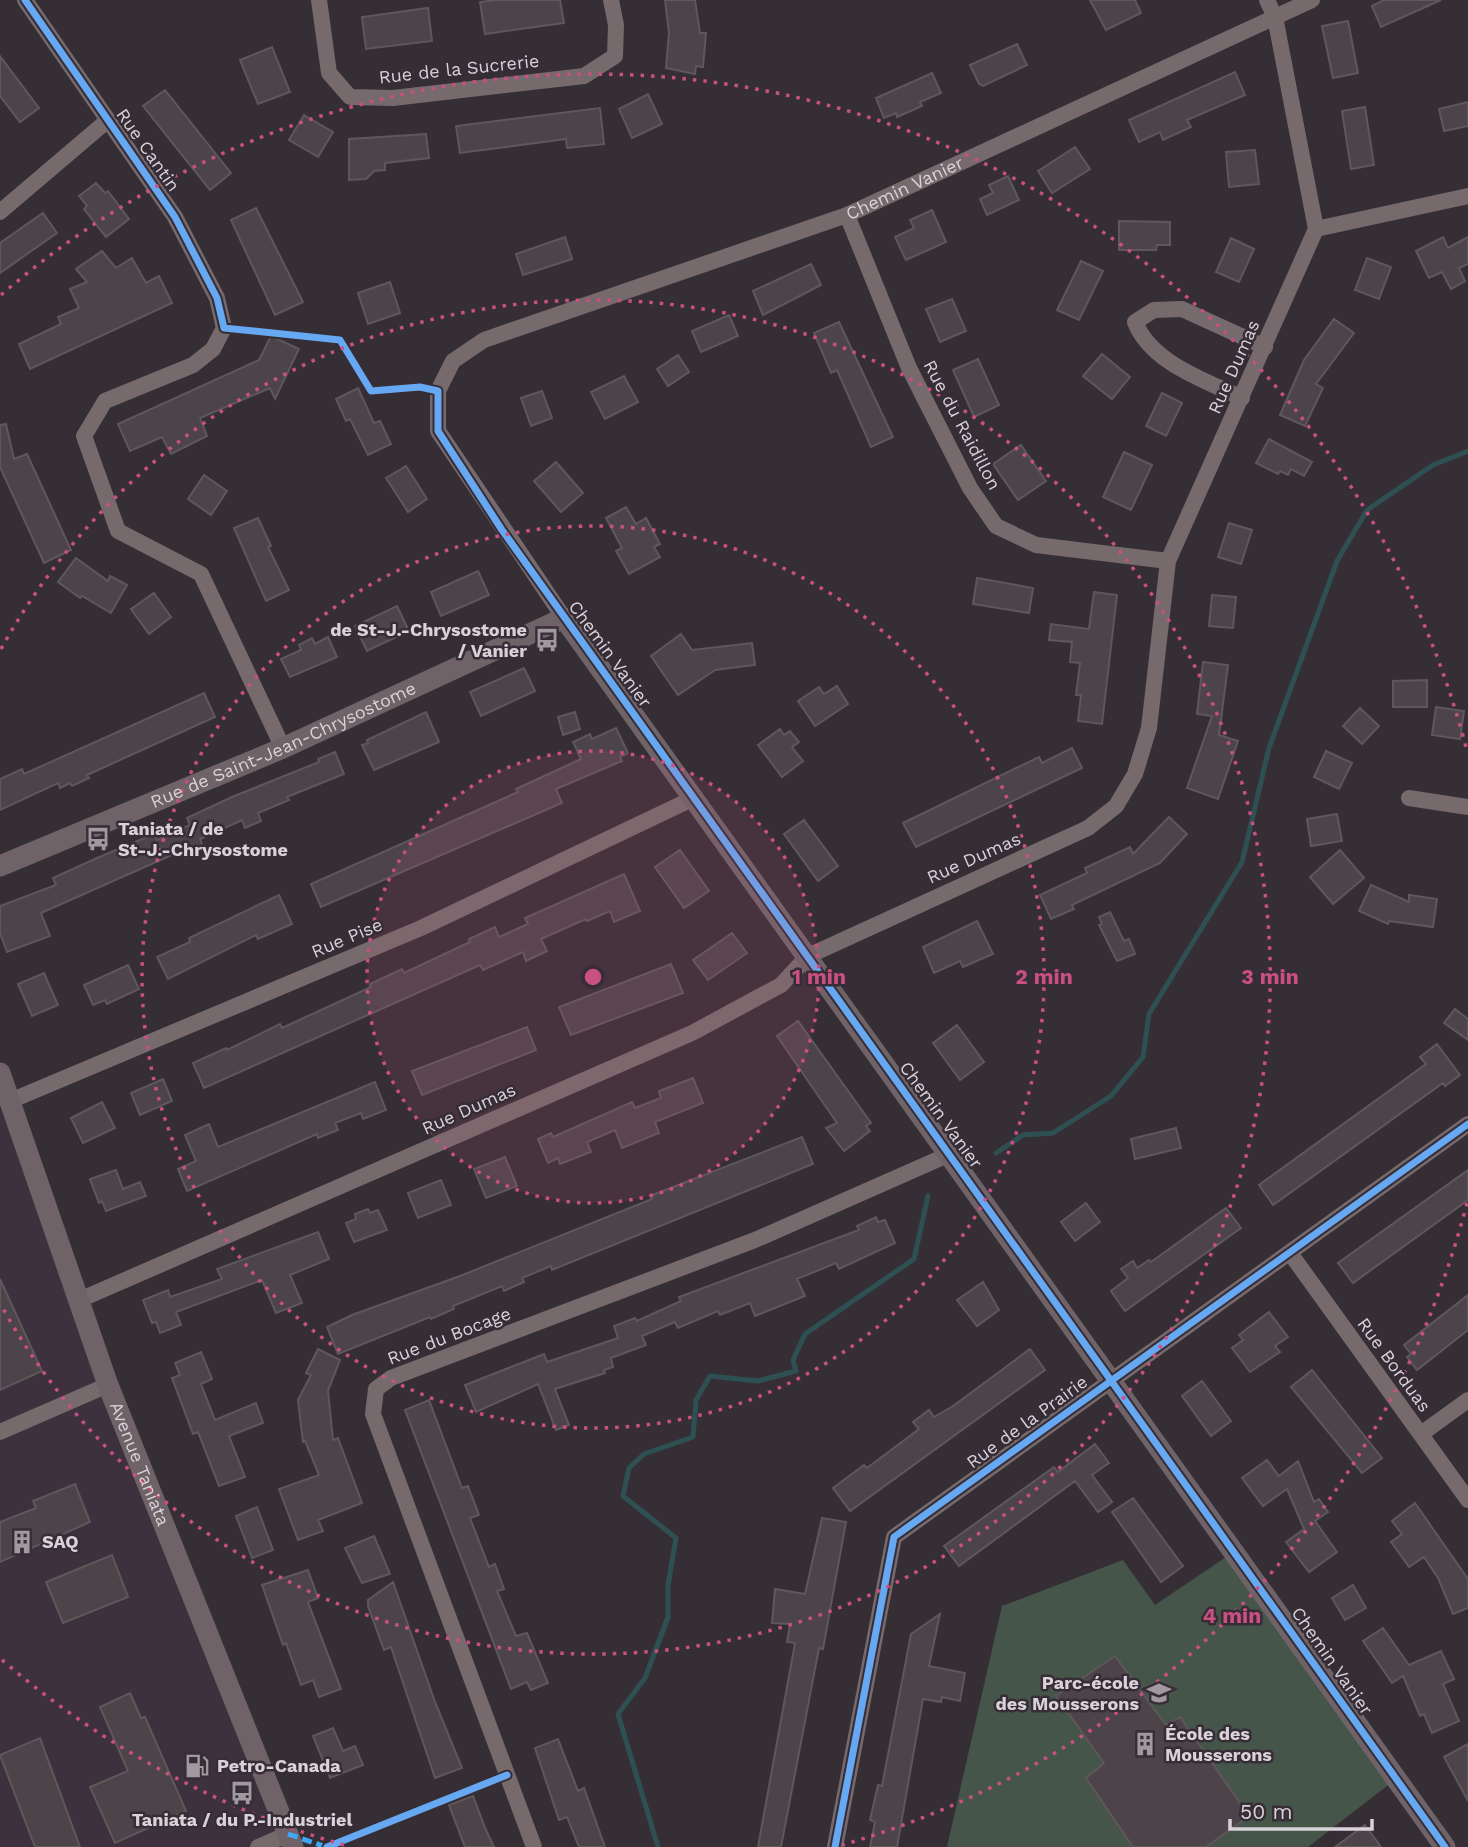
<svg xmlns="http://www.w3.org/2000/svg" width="1468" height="1847" font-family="'Work Sans',sans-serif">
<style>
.built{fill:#3e313e}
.green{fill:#455549}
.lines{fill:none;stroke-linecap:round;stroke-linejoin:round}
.stream{stroke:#2f5053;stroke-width:5}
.building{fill:#4d444a;stroke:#5e575b;stroke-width:2}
.street{stroke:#766a6c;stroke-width:16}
.secondary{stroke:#6f6367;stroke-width:21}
.quiet{stroke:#3fa9f5;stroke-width:5;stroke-dasharray:10 5;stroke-linecap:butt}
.cycleway-casing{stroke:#372d37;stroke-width:11}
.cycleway{stroke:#66a8f1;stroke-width:7}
.ring{fill:none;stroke:#c95080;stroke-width:3.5;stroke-dasharray:3.5 7}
.labels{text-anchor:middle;stroke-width:5;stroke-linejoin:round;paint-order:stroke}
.street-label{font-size:18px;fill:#d9d2d8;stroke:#372d37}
.poi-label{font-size:18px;font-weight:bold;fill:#d9d2d8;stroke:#372d37;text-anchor:start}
.centre{fill:#c95080;stroke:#372d37;stroke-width:3.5}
.ring-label{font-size:21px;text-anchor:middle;font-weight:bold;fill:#c95080;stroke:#372d37;stroke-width:5;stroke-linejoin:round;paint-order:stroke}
</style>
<rect width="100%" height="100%" fill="#352f35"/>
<path class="built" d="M0,1082L292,1847H0Z"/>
<path class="green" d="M1235,1551L1396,1779L1308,1847H947L1002,1606L1123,1560L1155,1605Z"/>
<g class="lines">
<path class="stream" d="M996,1153L1023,1135L1053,1133L1111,1096L1143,1057L1149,1014L1242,862L1269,748L1337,561L1367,510L1433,465L1468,451
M658,1847L618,1714L645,1678L668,1617V1585L676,1538L623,1496L629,1468L644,1454L693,1437L696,1400L710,1376L758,1381L796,1371L793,1360L805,1334L914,1259L928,1196"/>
</g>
<path class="building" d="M495,0H560L564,23L485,34L480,2Z
M665,0H695L700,33H706L703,67L696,66L695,74L666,68L669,33Z
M1090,0H1135L1141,13L1106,30Z
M1384,0H1441L1381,27L1372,6Z
M428,8L432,41L366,49L362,17Z
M1348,21L1358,73L1333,78L1322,26Z
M1017,44L1027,65L983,86L979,84L970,65Z
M272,47L290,92L258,104L240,60Z
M0,56L39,108L20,122L0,96Z
M1235,72L1245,95L1187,120L1191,127L1163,140L1160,132L1139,142L1129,120Z
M932,73L941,93L920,102L922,106L897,117L896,113L884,118L876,98Z
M165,90L231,173L210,190L143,106Z
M648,94L662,124L632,138L619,109Z
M1468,102V126L1444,131L1439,109Z
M1365,107L1374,165L1351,169L1342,111Z
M600,108L604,144L567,148L566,139L460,153L456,126Z
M304,115L333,132L318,157L289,140Z
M426,134L429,158L385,163V170L374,171L366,179L349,180V139Z
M1075,147L1090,169L1052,193L1038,171Z
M1255,150L1259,184L1229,187L1226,152Z
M1008,176L1019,200L987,215L980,199L993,193L989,185Z
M96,183L105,193L108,191L129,219L106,237L84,209L87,206L79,196Z
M256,208L303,302L275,315L231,220Z
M932,210L946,242L906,260L895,237L914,228L910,220Z
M43,213L57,233L0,273V243Z
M1119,221L1170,222V245H1157L1156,250H1119Z
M565,237L572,259L523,275L516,254Z
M1443,237L1448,248L1468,237V264L1459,268L1465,281L1451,289L1442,272L1429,278L1416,251Z
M1231,238L1254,249L1239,282L1216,272Z
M102,251L116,268L132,258L146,283L159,276L172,303L30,369L19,344L61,324L58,317L79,308L70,289L87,282L76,269Z
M1367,258L1391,267L1379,299L1355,290Z
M1081,261L1103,271L1079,320L1057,310Z
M811,264L821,285L763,315L753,291Z
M390,282L400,313L368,324L358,293Z
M952,299L966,331L940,342L926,309Z
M729,315L738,336L701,352L692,331Z
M1334,319L1354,333L1316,384L1323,388L1305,426L1280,415L1304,360Z
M839,322L893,437L871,447L837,370L831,373L814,333Z
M271,336L299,349L275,399L270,388L200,418L207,436L171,454L162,437L130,451L118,424L259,360Z
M1102,354L1130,377L1112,399L1083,376Z
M678,355L689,372L668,386L657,369Z
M978,359L999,405L974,417L953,370Z
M624,376L638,402L605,419L591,392Z
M358,388L374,423L380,421L391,444L368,455L350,419L346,421L336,399Z
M542,391L552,418L531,426L521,398Z
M1162,393L1182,403L1166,436L1146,426Z
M6,424L14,459L27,454L71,550L44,563L0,467V425Z
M1269,439L1312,462L1304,476L1291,469L1288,475L1280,471L1278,474L1256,463Z
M1021,445L1046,481L1018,500L993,464Z
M1124,452L1152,465L1131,510L1103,497Z
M556,462L583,493L561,512L534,481Z
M406,466L427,499L408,512L386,478Z
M204,475L227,491L211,515L188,499Z
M626,507L636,524L646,518L660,544L654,547L660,557L629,574L616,551L622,548L606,518Z
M258,518L271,546L268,547L289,590L266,601L234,528Z
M1229,523L1252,530L1241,564L1218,557Z
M76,558L108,581L110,576L127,585L111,613L82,596L80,598L58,582Z
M478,571L489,595L441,616L431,592Z
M977,578L1033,588L1029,613L973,604Z
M1094,592L1117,595L1102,724L1078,721L1081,695H1076L1080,663L1070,662L1072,642L1049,640L1051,624L1089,629Z
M154,593L171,617L149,634L131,609Z
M1212,595L1236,597L1233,628L1209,626Z
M397,606L409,631L367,651L355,626Z
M681,634L692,650L752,643L755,665L715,670L678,695L651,656Z
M328,637L337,657L290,677L281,659L301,650L299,645L312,638L315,644Z
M1203,662L1228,665L1219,735L1238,741L1218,799L1187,788L1212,716L1197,714Z
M524,668L535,691L481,716L470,692Z
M1427,680V707H1393V681Z
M837,686L848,704L815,726L798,701L819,687L824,694Z
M204,693L215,717L87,775L89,778L72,786L70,783L60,788L58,783L0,810V779L22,769L24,774Z
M1436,707L1464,711L1460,739L1432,735Z
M1360,708L1379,726L1362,744L1343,726Z
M426,712L439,742L374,770L362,745L368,743L367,740Z
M575,712L580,729L563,735L558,717Z
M616,728L628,753L620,757L622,761L556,789L562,803L321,907L311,884L518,792L516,789L581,759L573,742L590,734L592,739Z
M780,729L784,735L790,731L799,742L792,747L803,761L782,777L758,745Z
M1072,748L1082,768L916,847L903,823L1039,757L1042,763Z
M1326,751L1352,763L1339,789L1314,777Z
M335,752L344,774L287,797L289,800L258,813L261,821L245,828L242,820L200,839L204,850L186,858L183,850L41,913L50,936L7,952L0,933V906L56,885L53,878L97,858L154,834L157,840L190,825L187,818L232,797L319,762L318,759Z
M1337,814L1342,841L1311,846L1307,819Z
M1169,817L1187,834L1160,863L1072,905L1074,909L1051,919L1040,895L1087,873L1085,868L1130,847L1133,854Z
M804,820L838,866L818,881L784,834Z
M680,850L709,891L684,908L655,867Z
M1340,850L1364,878L1333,904L1310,877Z
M624,874L640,911L614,922L610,911L587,921L586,919L541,939L547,951L526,961L523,952L483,970L480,965L204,1088L193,1063L226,1048L227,1050L280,1024L282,1028L371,987L370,984L402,969L404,973L470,942L469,939L495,927L499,937L528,924L525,918Z
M1371,885L1409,902V895L1437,899L1433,927L1389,921L1388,924L1359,911Z
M279,895L292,924L258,939L256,935L168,979L157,957L190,942L189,938Z
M1110,912L1124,941L1129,939L1135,954L1117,961L1099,925L1102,924L1099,917Z
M977,921L993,954L963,967L960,961L934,973L923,947Z
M732,933L747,953L708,980L693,960Z
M671,964L683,993L571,1035L559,1007Z
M128,965L139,989L107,1004L105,1000L93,1005L84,985Z
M44,973L58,1005L32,1016L18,984Z
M1455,1009L1468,1019V1040L1444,1023Z
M798,1021L871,1123L866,1126L870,1131L844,1151L826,1128L837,1123L777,1036Z
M957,1025L984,1062L960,1080L933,1043Z
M527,1027L536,1050L422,1095L412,1071Z
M1437,1044L1460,1075L1445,1086L1443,1083L1273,1205L1259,1185L1426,1064L1420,1057Z
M693,1078L703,1103L655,1122L659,1133L622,1148L615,1130L587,1142L591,1152L560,1164L558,1158L548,1163L538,1139L551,1133L553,1137L632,1102L635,1108L661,1098L659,1091Z
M163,1079L172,1101L140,1115L131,1093Z
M375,1082L386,1110L363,1119L361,1113L335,1123L338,1130L318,1138L317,1134L187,1191L178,1169L196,1161L185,1135L209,1124L218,1147Z
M102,1102L115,1128L83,1143L71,1118Z
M1176,1128L1181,1148L1135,1159L1131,1139Z
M802,1137L813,1164L552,1270L551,1266L522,1278L524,1282L504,1291L502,1286L453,1306L454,1309L431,1319L430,1317L338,1354L327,1327L352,1315L460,1276L652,1199L650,1196Z
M505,1157L517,1186L486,1198L474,1169Z
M116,1170L123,1189L140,1182L146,1196L106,1211L102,1201L99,1203L90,1179Z
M1468,1170V1200L1353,1283L1338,1263Z
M441,1180L451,1205L418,1218L408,1193Z
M1086,1203L1100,1222L1075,1241L1061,1222Z
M1226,1208L1241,1228L1125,1311L1111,1291L1128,1278L1121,1269L1133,1261L1137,1268L1149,1260L1151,1262Z
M368,1209L370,1213L378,1210L387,1230L354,1242L346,1223L356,1219L355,1214Z
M876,1217L878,1222L885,1220L895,1243L839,1269L836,1263L797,1279L805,1296L755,1316L750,1303L720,1315L718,1311L678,1328L675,1322L642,1336L646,1345L611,1358L613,1367L604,1370L605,1373L555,1389L569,1425L556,1430L538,1384L476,1412L465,1385L544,1354L547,1362L618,1338L614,1326L635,1318L637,1321L681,1301L679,1297L859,1230L857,1226Z
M318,1232L329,1259L290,1275L302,1303L276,1313L262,1280L176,1312L181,1325L160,1333L156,1322L152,1323L143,1300L168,1290L170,1297L222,1279L217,1269Z
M0,1279L42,1371L0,1390Z
M983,1282L999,1310L977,1326L957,1300Z
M1468,1295V1330L1417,1370L1407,1357L1411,1354L1404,1345Z
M1269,1312L1288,1337L1275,1346L1280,1352L1250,1372L1232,1348L1243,1340L1239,1335Z
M318,1349L340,1360L328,1391L333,1440L338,1438L362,1503L318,1520L323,1531L298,1540L279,1489L319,1475L305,1441L303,1442L298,1400L311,1375L306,1373Z
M1030,1349L1045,1370L850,1511L833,1488L864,1465L867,1468L919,1429L913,1422L929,1410L934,1417L953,1406Z
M201,1352L212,1379L201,1384L215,1420L256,1403L263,1423L229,1436L245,1477L219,1486L198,1432L193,1434L172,1378L180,1375L175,1363Z
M1312,1370L1382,1458L1362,1473L1291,1387Z
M1202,1381L1231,1421L1211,1436L1182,1396Z
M429,1400L462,1488L468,1486L479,1515L470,1518L489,1567L495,1564L504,1589L497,1591L516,1636L527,1633L548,1683L531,1690L527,1682L511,1689L405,1410Z
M1095,1444L1109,1463L1092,1475L1112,1502L1098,1512L1075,1481L959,1566L944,1546L1054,1467L1058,1472Z
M1267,1460L1279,1476L1298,1461L1314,1502L1319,1499L1328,1512L1315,1521L1337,1552L1309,1572L1286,1542L1304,1529L1287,1489L1263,1506L1242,1478Z
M75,1484L90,1522L0,1562V1522L36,1508L33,1501Z
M1133,1498L1183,1566L1161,1582L1112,1512Z
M1415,1503L1468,1579V1608L1453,1614L1438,1578L1424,1557L1409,1567L1391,1542L1402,1534L1392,1521Z
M257,1507L273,1550L252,1558L236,1516Z
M822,1518L846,1522L823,1649L819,1648L781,1847H758L795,1643L787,1642L790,1624L772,1623L775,1589L805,1594Z
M374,1536L390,1574L362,1583L345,1548Z
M112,1555L128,1597L63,1623L46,1582Z
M308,1570L318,1598L308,1602L341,1689L319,1697L313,1680L301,1685L286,1643L283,1645L262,1585Z
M393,1582L435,1702L462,1768L435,1778L391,1647L384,1650L368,1606V1600Z
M1353,1585L1366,1608L1345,1620L1332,1598Z
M940,1614L929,1666L965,1673L960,1701L942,1697L941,1702L923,1699L897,1847H870L875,1822L870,1820L878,1785L882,1786L911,1634Z
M1383,1628L1409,1665L1441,1651L1454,1679L1443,1684L1459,1721L1432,1733L1424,1714L1420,1716L1403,1676L1392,1683L1363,1641Z
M1115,1656L1166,1725L1180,1717L1249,1816L1206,1847H1133L1086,1778L1104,1763L1056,1696Z
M130,1693L141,1718L145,1717L186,1811L115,1843L90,1787L128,1771L100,1707Z
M333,1728L343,1751L355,1746L363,1765L330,1778L313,1736Z
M40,1738L80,1847H35L0,1755Z
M558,1739L578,1791L584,1788L605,1847H579L567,1817L559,1820L535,1748Z
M1468,1744V1801L1444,1757Z
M473,1796L486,1830L494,1847H465L449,1805Z
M1365,1825L1381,1847H1335Z"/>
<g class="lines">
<g class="street">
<path d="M25,0L175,217L217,298L224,328L213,349L193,365L105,401L84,436L118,531L201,574L283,748"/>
<path d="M319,0L329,73L350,97L393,98L584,76L615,56L616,25L611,0"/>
<path d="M0,212L108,120"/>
<path d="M847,215L909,368L970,488L996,526L1036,545L1168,561"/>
<path d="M1316,229L1468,196"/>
<path d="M1242,398C1205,380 1151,363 1135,322L1154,310L1182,309L1265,347"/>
<path id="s1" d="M564,618L438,431V391L453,361L484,340L847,215L1312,0"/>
<path d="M1409,798L1468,807"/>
<path d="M10,1101L421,928L694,798"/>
<path d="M1290,1253L1468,1500"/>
<path d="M77,1301L692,1033L781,985L808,956L1088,828L1116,806L1135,774L1149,728L1168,561L1316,229L1275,17L1267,0"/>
<path d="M0,1432L108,1385"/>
<path d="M1421,1434L1468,1400"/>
<path d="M258,1847L288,1834"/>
<path d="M534,1847L373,1414L376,1389L391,1378L755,1240L950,1154"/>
<path d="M835,1847L894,1537L1468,1124"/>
</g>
<g class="secondary">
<path id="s2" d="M0,866L283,748L564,618L1445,1847"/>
<path id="s3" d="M0,1073L108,1385L293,1847"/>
</g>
<path class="quiet" d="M288,1834L326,1847"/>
<g class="cycleway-casing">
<path id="cycleway" d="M25,0L175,217L217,298L224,328L340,340L371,391L420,387L438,391V431L502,530L1445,1847
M327,1847L507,1775
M835,1847L894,1537L1468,1124"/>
</g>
<use href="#cycleway" class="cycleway"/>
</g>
<circle cx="593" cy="977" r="226" fill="#c95080" fill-opacity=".12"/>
<g class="ring">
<circle cx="593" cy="977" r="226"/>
<circle cx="593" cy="977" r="451"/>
<path d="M1 649A677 677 0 1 1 1 1305"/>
<path d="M1467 1203A903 903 0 0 1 842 1845M344 1845A903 903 0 0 1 1 1659M1 295A903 903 0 0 1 1467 751"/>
</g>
<defs>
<g id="bus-bare" transform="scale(1.89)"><path d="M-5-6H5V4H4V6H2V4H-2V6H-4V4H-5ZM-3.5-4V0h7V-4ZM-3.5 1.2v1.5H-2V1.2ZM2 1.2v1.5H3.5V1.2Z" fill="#a0999f" stroke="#372d37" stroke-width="2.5" paint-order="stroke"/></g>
<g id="building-bare" transform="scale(1.89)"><path d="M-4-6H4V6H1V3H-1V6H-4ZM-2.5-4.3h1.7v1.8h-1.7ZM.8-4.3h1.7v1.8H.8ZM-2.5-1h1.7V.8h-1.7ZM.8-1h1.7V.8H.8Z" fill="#a0999f" stroke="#372d37" stroke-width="2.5" paint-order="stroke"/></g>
<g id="school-bare" transform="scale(1.89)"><path d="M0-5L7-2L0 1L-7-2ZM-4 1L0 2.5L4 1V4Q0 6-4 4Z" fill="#a0999f" stroke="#372d37" stroke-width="2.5" paint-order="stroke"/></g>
<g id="fuel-bare" transform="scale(1.89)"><path d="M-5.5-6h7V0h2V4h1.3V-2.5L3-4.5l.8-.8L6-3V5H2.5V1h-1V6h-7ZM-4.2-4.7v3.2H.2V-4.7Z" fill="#a0999f" stroke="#372d37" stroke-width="2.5" paint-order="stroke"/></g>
</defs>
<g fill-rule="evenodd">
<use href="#bus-bare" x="547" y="640"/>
<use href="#bus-bare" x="98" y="839"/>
<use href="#building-bare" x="22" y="1542"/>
<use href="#school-bare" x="1159" y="1693"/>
<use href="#building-bare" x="1145" y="1744"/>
<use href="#fuel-bare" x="197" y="1766"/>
<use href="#bus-bare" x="242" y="1793"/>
</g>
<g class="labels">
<g class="street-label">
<text transform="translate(459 69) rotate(-6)" y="6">Rue de la Sucrerie</text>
<text transform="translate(148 150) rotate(55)" y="6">Rue Cantin</text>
<text dy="6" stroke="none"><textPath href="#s1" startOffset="784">Chemin Vanier</textPath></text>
<text transform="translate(1234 367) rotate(-66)" y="6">Rue Dumas</text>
<text transform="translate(962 425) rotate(62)" y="6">Rue du Raidillon</text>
<text transform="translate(610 654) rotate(54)" y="6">Chemin Vanier</text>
<text dy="6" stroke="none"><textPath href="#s2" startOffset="308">Rue de Saint-Jean-Chrysostome</textPath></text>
<text transform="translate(974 858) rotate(-24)" y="6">Rue Dumas</text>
<text transform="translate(347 938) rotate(-23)" y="6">Rue Pise</text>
<text transform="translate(469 1109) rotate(-24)" y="6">Rue Dumas</text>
<text transform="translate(941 1115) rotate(54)" y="6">Chemin Vanier</text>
<text transform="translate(449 1336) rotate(-21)" y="6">Rue du Bocage</text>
<text transform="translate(1394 1365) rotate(54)" y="6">Rue Borduas</text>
<text transform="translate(1027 1422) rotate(-36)" y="6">Rue de la Prairie</text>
<text dy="6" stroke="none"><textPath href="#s3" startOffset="415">Avenue Taniata</textPath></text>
<text transform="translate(1332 1661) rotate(55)" y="6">Chemin Vanier</text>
</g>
<g class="poi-label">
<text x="527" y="636" text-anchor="end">de St-J.-Chrysostome<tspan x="527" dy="21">/ Vanier</tspan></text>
<text x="118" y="835">Taniata / de<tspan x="118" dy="21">St-J.-Chrysostome</tspan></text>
<text x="42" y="1548">SAQ</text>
<text x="1139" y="1689" text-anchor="end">Parc-école<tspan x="1139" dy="21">des Mousserons</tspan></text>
<text x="1165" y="1740">École des<tspan x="1165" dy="21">Mousserons</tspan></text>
<text x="217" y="1772">Petro-Canada</text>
<text x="242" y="1826" text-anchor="middle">Taniata / du P.-Industriel</text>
</g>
</g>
<circle cx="593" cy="977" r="10" class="centre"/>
<g class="ring-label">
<text x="819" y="984">1 min</text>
<text x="1044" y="984">2 min</text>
<text x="1270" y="984">3 min</text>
<text x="1232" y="1623">4 min</text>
</g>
<path d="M1230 1819v10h142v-10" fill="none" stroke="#d9d2d8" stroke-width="3.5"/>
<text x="1240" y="1819" font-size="21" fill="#d9d2d8" stroke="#372d37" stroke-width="5" paint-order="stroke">50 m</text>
</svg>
